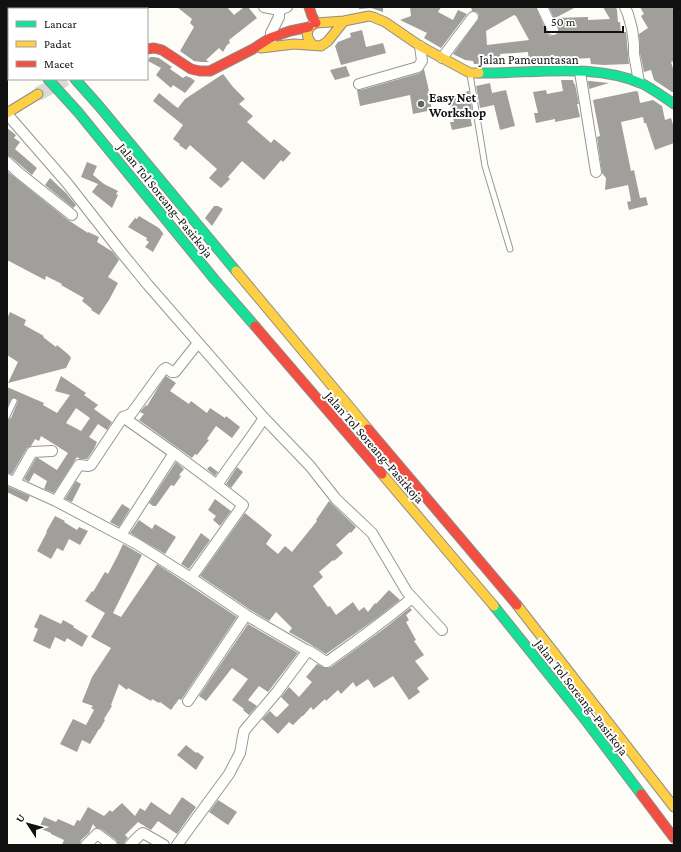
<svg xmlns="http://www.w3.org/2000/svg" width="681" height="852" font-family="'Crimson Pro',serif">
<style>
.building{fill:#a19f9c;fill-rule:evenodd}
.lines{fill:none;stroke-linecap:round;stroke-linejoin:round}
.secondary-tunnel{stroke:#dad9d4;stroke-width:14;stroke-dasharray:14 7;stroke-linecap:butt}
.lane-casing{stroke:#979795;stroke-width:7}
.street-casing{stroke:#979795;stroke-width:12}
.fast-casing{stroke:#8e8d8b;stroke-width:11}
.slow-casing{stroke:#8e8d8b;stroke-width:11}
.jam-casing{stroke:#8e8d8b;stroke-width:11}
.lane{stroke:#fffffe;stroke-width:5}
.street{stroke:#fffffe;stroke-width:10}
.fast{stroke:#16e098;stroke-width:9}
.slow{stroke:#ffcf43;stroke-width:9}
.jam{stroke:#f24e42;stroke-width:9}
.poi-dot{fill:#646362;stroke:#fff;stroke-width:1.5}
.labels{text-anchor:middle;stroke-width:4;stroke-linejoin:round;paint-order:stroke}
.street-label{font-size:13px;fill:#111;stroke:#fff}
.poi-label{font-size:13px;font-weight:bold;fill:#111;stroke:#fff;text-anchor:start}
</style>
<rect width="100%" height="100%" fill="#fdfcf7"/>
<path class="building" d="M177,7H227L234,15L244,7H248L257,18L229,40L230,43L227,45L223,52L219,48L206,60L209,62H201L194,61L180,51L194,27L190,23L192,19Z
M359,7H383V12L371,8L359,9Z
M410,7H441L438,12L453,20L458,10L467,14L441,48L424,38L427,33L400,20L411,16Z
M471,7H536L547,33L550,36H553L558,34L559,30L549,7H576L555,18L588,17V20L610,19L603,7H616L617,10L618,22H620L621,32H626L629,64L604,65L591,64L590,58L573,59V61L556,63H546V61L529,63L528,52L500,54L501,64H474L473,61L465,60L453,54L479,18V15L477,12L472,11ZM514,15L516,16L529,40L487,45L486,31Z
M640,7H672L674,11V61L671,62L674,72V92H672L654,80L651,70L644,72L640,53L639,34L648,28L641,16L644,14Z
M362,30L366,47L383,43L386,53L341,65L335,46L338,42L351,37L350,33Z
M150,57H154L159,58L172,67L170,69L183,78L186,76L191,78L195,81L185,93L173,85L171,88L156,75L161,68L148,61Z
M346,66L350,76L335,80L330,70Z
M424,69L429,91H428L432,110L413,114L410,95L360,106L357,90H361L420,73Z
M223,74L233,87L245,99L239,104L253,116L247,122L271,143L274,139L291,153L283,162L281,160L264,180L242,161L228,177L230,179L221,188L209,178L217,169L190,145L186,150L179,145L180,144L173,139L183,125L153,101L159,93L175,106L174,107L175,106L178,108L185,99Z
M561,80H573L574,84H575L579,104H577L580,117L555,122V119L536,123L534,113H538L533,92L546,90L547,94L563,91Z
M588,81H590L609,83L589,89Z
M490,83L492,93L506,90L515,126L500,130L494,105L480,108L476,86Z
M469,91L472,110H469L472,126L452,130L450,122H454L448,96Z
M636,91L638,92L640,103L653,100L662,106L665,120L671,118L674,128V143L655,150L646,123H644L643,117L621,122L631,171L634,170L640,198L646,197L648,205L629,210L627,202L631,201L628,185L605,190L606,178L602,173L597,137L600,136L593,100Z
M7,128L16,135L14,138L20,142L15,149L37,168L32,175L11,157L7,156Z
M87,162L97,166L93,175L104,184L118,191L116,194L118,195L112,208L92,192L98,184L81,177Z
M7,171L68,220L88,233V232L99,237L97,242L113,252L119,260L108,277L118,283L109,300L99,315L91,310L92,309L82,301L84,298L61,285L62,284L46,276L45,280L7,260Z
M50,178L66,193L76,205L73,208L45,185Z
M214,206H218L223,209L212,226L205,218Z
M139,216L159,228L165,236L163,234L153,252L145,247L149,242L146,240L147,238L128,227L135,218L137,219Z
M10,312L26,320L24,325L44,336L43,337L56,347L57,345L69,355L71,358L66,368L8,383L18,362L7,355V319Z
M61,376L86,393L84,395L98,405L94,409L112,422L107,430L98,424L89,437L97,442L94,449L87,459H80L77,457L54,493L44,489L47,481L34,473L29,482L24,479L36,458H38L57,470L68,453L41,436L39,441L35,439L31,446L27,448L12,474L7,473V420L11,418L18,401L16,398H12L7,407V387L44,403L43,405L57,413L70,395L55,391ZM76,408L90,418L81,431L66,423Z
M166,376L176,383L170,391L189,404L191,401L207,413L210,408L225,418L226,416L240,427L232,438L216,426L207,439L209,440L197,455L195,454L192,458L139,420L144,414L140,412L146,405L147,406L159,386Z
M176,462L184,469L179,475L181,476L174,486L171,485L156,506H153L149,503Z
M210,466L218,472L215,476L207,469Z
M237,467L243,472L231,488L226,484Z
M76,481L81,484L72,502L65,499Z
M7,486L30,496L27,502L7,492Z
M215,499L231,511L220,526L213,520L216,516L208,510Z
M329,501L356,527L351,533L350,532L336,545L343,553L334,561L333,560L319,572L323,577L313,586L328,607L330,606L336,615L353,602L359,611L364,607L368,612L375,603L376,604L389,590L400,600L377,618L326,654L315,647L289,632L292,628L276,612L269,621L249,609L200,576L245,513L272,535L266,544L278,554L285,546L292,552L317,521L316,520Z
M122,504L130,509L119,527L110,522Z
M55,516L65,521L64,522L77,530L79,527L88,531L80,545L69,539L63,551L57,548L51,559L37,551L47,532H46Z
M139,520L152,529L155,524L176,537L165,554L130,533Z
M201,533L210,540L189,569L181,564Z
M123,544L142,555L113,613L121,617L157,564L237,617L181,700L179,699L171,710L160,702L159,703L152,699L151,701L128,688L127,690L119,684L111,705L112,706L104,719L105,720L100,729H99L90,744L82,740L77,752L60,744L73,719L86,725L94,710L91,708L93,706L82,702L92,677L111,648L91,637L105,613L85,601L92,591L93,592L105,572L108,574L118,555Z
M410,608L412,610L406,615L409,620L406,622L416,640L414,641L424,655L415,661L429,679L417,688L420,692L409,700L393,676L374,688L368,679L356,687L353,682L341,694L338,690L326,701L325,699L313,710L311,707L303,716H302L293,725L289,722L278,734L262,719L270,711L276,717L277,716V717L289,705L281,697L289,687L299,697L312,682L306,677L317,664L326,668L331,667L385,628Z
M40,614L61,624L63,620L74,626L73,627L88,636L82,647L67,638L65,642L55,637L50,649L33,641L38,629L34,627Z
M248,624L298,653L268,692L259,686L248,700L257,706L249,715L243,710L244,709L232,700L248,679L232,668L206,701L199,696Z
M186,745L196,753L197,752L204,757L196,770L177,755Z
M182,797L196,807L177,834L158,821L151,830L138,822L125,835L128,838L125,841L124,845H118L116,840L101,829L96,828L93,824L89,833L81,840L80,845H62L64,840L51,834V833L39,828L44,817L56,822L58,819L74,826L77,820L80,821L88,807L104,816L110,810L112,812L122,803L135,816L140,808L145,811L151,802L170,815Z
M218,800L237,812L228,825L209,812Z"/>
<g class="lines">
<path class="secondary-tunnel" d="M38,94L66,79"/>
<g class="lane-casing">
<path id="lane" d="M470,74L485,166L510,249
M7,416L14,401"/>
</g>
<g class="street-casing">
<path id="street" d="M264,7L279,10L287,7
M542,7L553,30
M625,7L628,14L632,29L634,44V54L639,82
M271,43V33L279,17V10
M442,58L473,17
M580,72L596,172
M359,84L418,67L422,61L420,46
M7,114L67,183L121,252L148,285L264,418L310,466L336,499L372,533L407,592L442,630
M7,162L19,173L72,215
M123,417L174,453
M7,479L56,501L137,544L194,580L246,615L306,650V653L277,692L244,731L240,753L229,774L177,845
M15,482L32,452L52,451
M56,501L79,465L88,466L91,465L123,417L131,414L163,370L166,368L172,372H175L198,343
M121,535L174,453L217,485C232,462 249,441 264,418
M191,578L243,505L217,485
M306,650L311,652L326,662H327C356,641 385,621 412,598
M188,701L246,615
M86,845L97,834L100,836L112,845
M130,845L140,835L143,833L164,845"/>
</g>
<g class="fast-casing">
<path id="fast" d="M11,7L13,9
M479,73C531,74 594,62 643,84C654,90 664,97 674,104
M48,79L78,112L215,280L255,326
M75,79L99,106L236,271
M494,606L583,717L641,794"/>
</g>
<g class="slow-casing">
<path id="slow" d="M7,34L9,36
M313,45C305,37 305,28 316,23L344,21L369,16L373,17L385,22L420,46L470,73H479
M261,48L294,44L321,46L328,41L344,21
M7,113L38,94
M236,271L368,429
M382,474L494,606
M517,605L674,807"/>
</g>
<g class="jam-casing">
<path id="jam" d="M309,7L312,16L316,23
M147,49L154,48L162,50L191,69L200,71H210L253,49L270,38L290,31L309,27
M255,326L382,474
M368,429L517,605
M641,794L674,838"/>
</g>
<use href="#lane" class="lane"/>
<use href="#street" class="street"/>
<use href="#fast" class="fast"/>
<use href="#slow" class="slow"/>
<use href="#jam" class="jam"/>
</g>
<circle class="poi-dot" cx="421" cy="104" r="4"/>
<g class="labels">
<g class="street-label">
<text x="529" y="64">Jalan Pameuntasan</text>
<text transform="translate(166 200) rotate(51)" y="5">Jalan Tol Soreang–Pasirkoja</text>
<text transform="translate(375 447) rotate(49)" y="5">Jalan Tol Soreang–Pasirkoja</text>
<text transform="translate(582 697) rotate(52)" y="5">Jalan Tol Soreang–Pasirkoja</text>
</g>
<g class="poi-label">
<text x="429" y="102">Easy Net<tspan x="429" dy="15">Workshop</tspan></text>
</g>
</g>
<rect width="681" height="852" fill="none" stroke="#111111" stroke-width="16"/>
<rect x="8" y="8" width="140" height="72" fill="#ffffff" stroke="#a0a0a0"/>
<rect x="16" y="21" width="20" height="6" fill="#16e098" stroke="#a0a0a0"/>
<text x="44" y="28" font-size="12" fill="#111111">Lancar</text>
<rect x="16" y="41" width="20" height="6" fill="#ffcf43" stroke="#a0a0a0"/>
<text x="44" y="48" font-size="12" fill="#111111">Padat</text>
<rect x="16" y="61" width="20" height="6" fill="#f24e42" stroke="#a0a0a0"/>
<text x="44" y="68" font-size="12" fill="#111111">Macet</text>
<g transform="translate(28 824) rotate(306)" stroke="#ffffff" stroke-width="3" paint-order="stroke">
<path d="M0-3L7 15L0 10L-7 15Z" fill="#111111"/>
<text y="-6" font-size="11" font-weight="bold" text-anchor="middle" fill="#111111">U</text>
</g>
<path d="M545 26v6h78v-6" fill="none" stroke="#111111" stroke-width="2"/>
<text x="551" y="26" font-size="12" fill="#111111" stroke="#ffffff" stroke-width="3" paint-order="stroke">50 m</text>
</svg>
